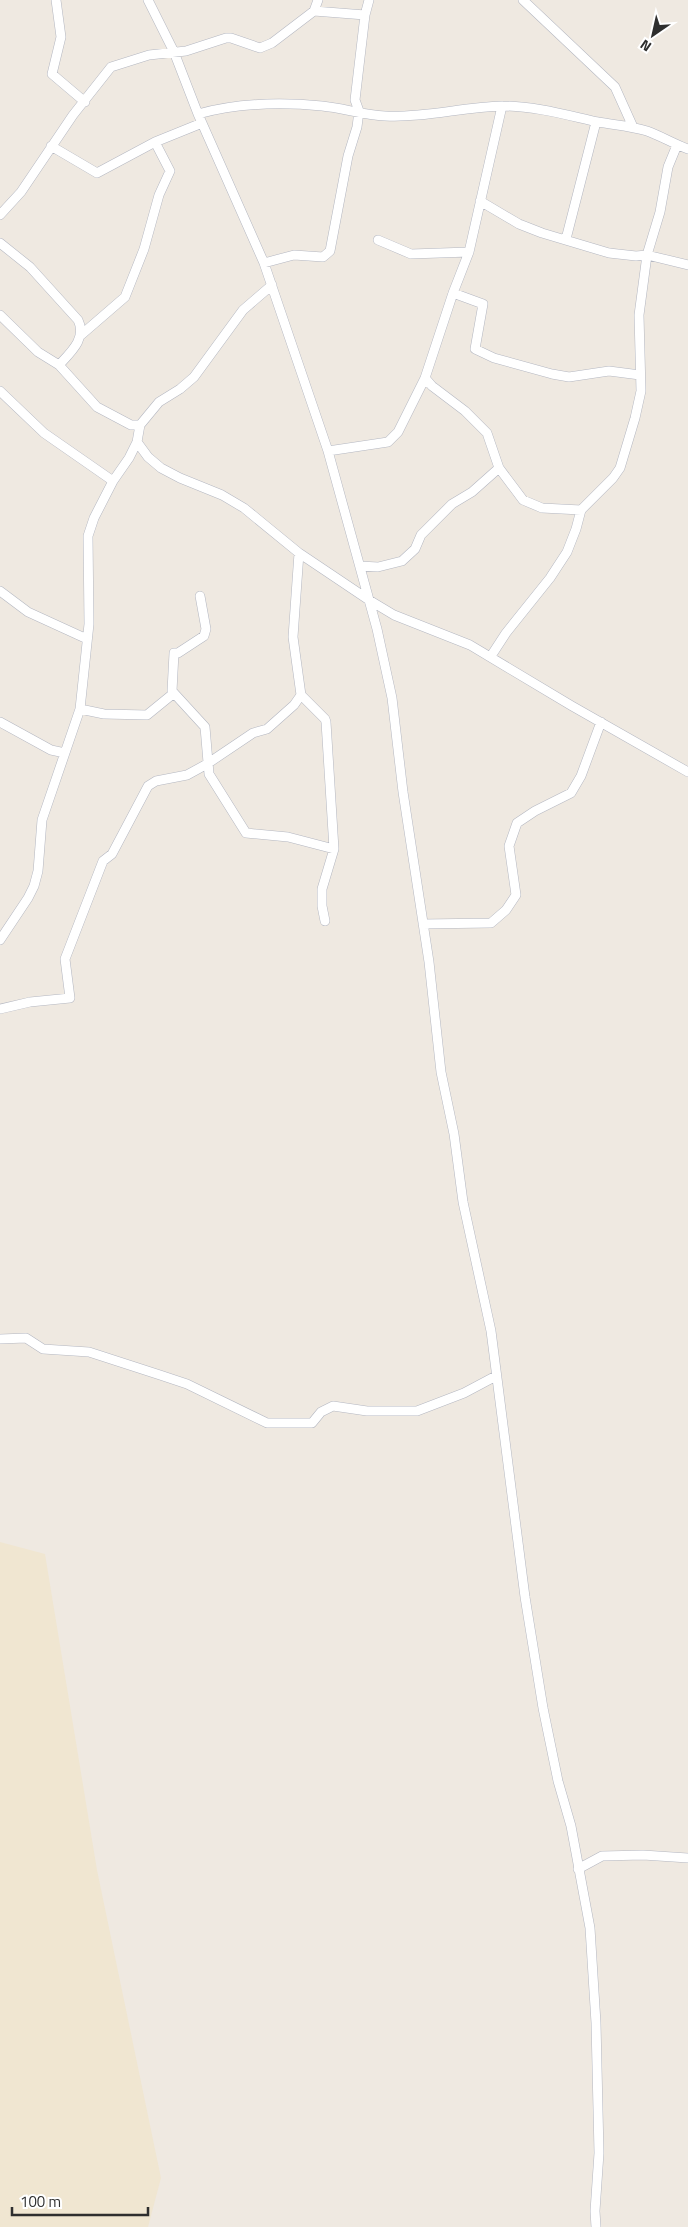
<svg xmlns="http://www.w3.org/2000/svg" width="688" height="2227" font-family="'Titillium Web',sans-serif">
<style>
.education{fill:#f0e6d1}
.lines{fill:none;stroke-linecap:round;stroke-linejoin:round}
.street-casing{stroke:#b4b7c1;stroke-width:10}
.street{stroke:#fff;stroke-width:9}
</style>
<rect width="100%" height="100%" fill="#efe9e1"/>
<path class="education" d="M0,1542L45,1554L97,1870L161,2178L148,2227H0Z"/>
<g class="lines">
<g class="street-casing">
<path id="street" d="M56,0L61,37L52,74L85,102
M148,0L174,52L198,114L264,263L328,451L377,629L392,698L403,792L429,962L441,1072L454,1134L463,1202L491,1331L525,1597L543,1708L558,1781L571,1826L590,1928L596,2023L599,2153L595,2211L596,2227
M523,0L615,87L633,127
M314,11L318,0
M198,114C238,103 281,102 322,106C343,108 364,115 385,116C424,118 463,107 502,106C535,106 566,115 598,122C615,125 631,126 647,131C661,136 674,144 688,149
M51,146L97,173L155,142
M480,201L519,224L542,233L609,253L636,256L647,255L688,265
M0,215L21,192L73,115L111,67L149,55L186,51L226,38H231L260,48L272,43L314,11L365,15
M566,239L596,122
M378,240L411,254L469,252
M0,243L30,267L78,320C87,338 71,352 59,365
M264,263L294,255L323,257L330,251L348,156L357,127L359,111L355,100L365,15L369,0
M453,293L483,304L475,349L494,358L552,374L569,377L609,371L640,375
M0,315L38,352L59,365L97,407L131,425H140L137,442L148,457L161,468L180,478L222,495L244,508L299,553L369,600L394,615L470,645L572,706L688,772
M81,335L125,297L144,249L159,195L170,171L155,142L202,123
M425,378L432,386L465,411L487,433L499,468L523,500L542,508L581,510
M0,391L44,433L113,481L129,458L137,442
M140,425L159,402L180,389L194,377L243,310L272,285
M328,451L388,442L398,432L425,378L453,293L469,252L502,106
M360,566L378,567L402,561L415,549L421,535L452,504L472,492L499,468
M0,591L28,612L87,639
M200,596L206,629L204,636L178,653H174L172,691L205,727L209,774L246,833L288,837L334,849
M491,656L506,633L550,578L567,552L576,529L581,510L613,478L620,468L635,418L641,391L639,315L647,255L660,212L668,167L677,145
M301,695L325,719L326,722L334,849L322,889V906L325,921
M80,709L104,714L147,715L174,693
M0,722L51,750L65,753
M423,924L491,923L506,910L516,895L509,846L517,823L535,811L571,793L581,776L601,722
M0,940L28,898L34,886L38,871L42,820L80,709L89,624L88,536L94,518L113,481
M0,1009L30,1002L70,998L65,959L103,861L112,854L148,786L156,781L187,775L207,764L253,733L267,729L294,705L301,695L293,637L299,553
M0,1339L26,1338L43,1349L89,1352L160,1375L187,1384L267,1423H312L321,1412L333,1406L367,1411H417L464,1393L496,1376
M578,1869L602,1856L643,1855L688,1858"/>
</g>
<use href="#street" class="street"/>
</g>
<g transform="translate(653 35) rotate(214)" stroke="#ffffff" stroke-width="4" paint-order="stroke">
<path d="M0-4L9 19L0 12L-9 19Z" fill="#2e2e2e"/>
<text y="-8" font-size="14" font-weight="bold" text-anchor="middle" fill="#2e2e2e">N</text>
</g>
<path d="M12 2207v8h136v-8" fill="none" stroke="#2e2e2e" stroke-width="2.5"/>
<text x="20" y="2207" font-size="15" fill="#2e2e2e" stroke="#ffffff" stroke-width="4" paint-order="stroke">100 m</text>
</svg>
